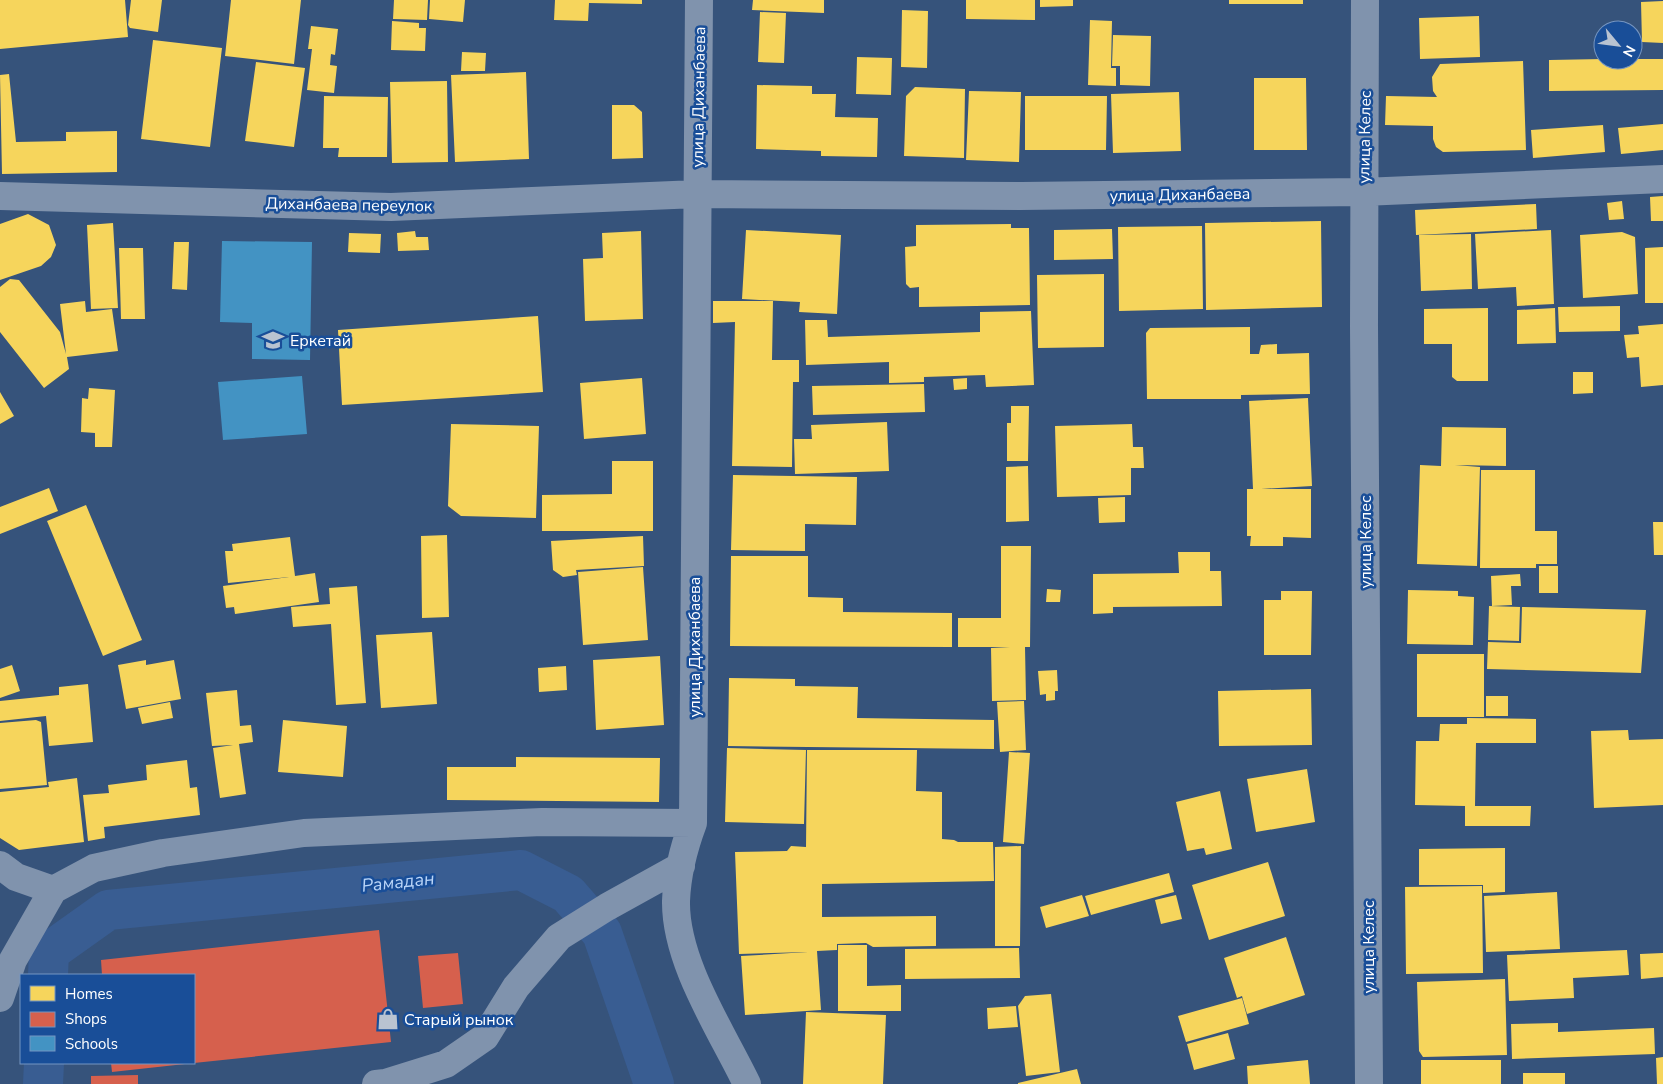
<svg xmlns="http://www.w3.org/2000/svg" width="1663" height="1084" font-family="'Nunito Sans',sans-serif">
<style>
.homes{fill:#f6d55c}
.shops{fill:#d6604d}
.schools{fill:#4393c3}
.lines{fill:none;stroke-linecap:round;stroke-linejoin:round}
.canal{stroke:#395d92;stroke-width:40}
.street{stroke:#8093ad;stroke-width:28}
.labels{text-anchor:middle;stroke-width:5;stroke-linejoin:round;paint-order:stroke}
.street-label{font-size:16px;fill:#fff;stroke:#194e98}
.poi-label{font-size:16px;fill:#fff;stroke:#194e98;text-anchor:start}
.water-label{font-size:18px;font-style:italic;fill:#b9d4f7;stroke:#194e98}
</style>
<rect width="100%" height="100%" fill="#36537b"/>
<path class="homes" d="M0,0H125L128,37L0,49Z
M131,0H162L158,32L130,28L128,25Z
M231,0H301L294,64L225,56Z
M394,0H428L427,20L393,19Z
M430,0H465L463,22L429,19Z
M555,0H642V4L589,3L588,21L554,20Z
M753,0H824V13L752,10Z
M966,0H1035V20L966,19Z
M1040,0H1073V6L1040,7Z
M1229,0H1303V4H1229Z
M1663,1V43L1642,42L1641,2Z
M902,10L928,11L927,68L901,67Z
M760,12L786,13L784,63L758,62Z
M1479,16L1480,57L1420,59L1419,18Z
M1090,20L1112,21L1111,68H1116V86L1088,85Z
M392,21L419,23V28H426L425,51L391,50Z
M311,26L338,29L335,55L331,54L330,65L337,66L334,93L307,90L312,49H308Z
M1113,35L1151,36L1150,86L1120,85V66H1112Z
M153,40L222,48L210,147L141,139Z
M462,52L486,53L485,71H461Z
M857,57L892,58L891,95L856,94Z
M1603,59H1663V90L1549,91V60Z
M1523,61L1526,150L1443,152L1436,147L1433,139V126L1385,125L1386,96L1437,97L1433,91L1432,77L1440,64Z
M256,62L305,68L294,147L245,141Z
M526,72L529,159L455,162L451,75Z
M9,74L16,142L66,141V132L117,131V172L2,174L0,75Z
M1254,78H1306L1307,150H1254Z
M447,81L448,162L392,163L390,82Z
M757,85L812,86V94H836L835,117L878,118L877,157L821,156V151L756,149Z
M915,87L965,89L964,158L904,156L906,96Z
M969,91L1021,92L1019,162L966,160Z
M1179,92L1181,151L1113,153L1111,94Z
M324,96L388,97L387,157H338L339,148H323Z
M1025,96H1107L1106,150H1025Z
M612,105H634L642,112L643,158L612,159Z
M1663,124V150L1621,154L1618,128Z
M1603,125L1605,152L1533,158L1531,130Z
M1663,196V221H1651L1650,197Z
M1622,201L1624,219L1609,220L1607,203Z
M1536,204L1537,229L1416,235L1415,210Z
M28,214L49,225L56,245L51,257L41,266L0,280V224Z
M1321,221L1322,307L1206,310L1205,223Z
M113,223L118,308L91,309L87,225Z
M1011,224V228H1029L1030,305L919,307V287L910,288L906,284L905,247L916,246V225Z
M1202,226L1203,309L1119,311L1118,227Z
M1112,229L1113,259L1054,260V230Z
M746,230L841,235L837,314L799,312L800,302L742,299Z
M1551,230L1554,304L1517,306L1516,287L1478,289L1475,234Z
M415,231L416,237H428L429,250L398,251L397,233Z
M641,231L643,319L585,321L583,259L603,258L602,233Z
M1622,232L1635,237L1638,294L1583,298L1580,235Z
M349,233L381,234L380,253L348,252Z
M1471,234L1472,289L1421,291L1419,235Z
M174,242H189L187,290L172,289Z
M1663,247V303H1645V248Z
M119,248H143L145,319H121Z
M1104,274V347L1038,348L1037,275Z
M10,279L19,280L60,332L66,354L60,304L85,301L86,312L112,309L118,351L67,357L69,369L44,388L0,332V287Z
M713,301H773L772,360H799V382H793L792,467L732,466L735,322L713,323Z
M1620,306V331L1559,332L1558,307Z
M1488,308V381H1457L1452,377V344H1424V309Z
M1555,308L1556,343L1517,344V310Z
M1031,311L1034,385L986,387L985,375L924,377V382L889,383V362L806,365L805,320H827L828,337L980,332V312Z
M538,316L543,392L342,405L338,330Z
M1663,324V385L1641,387L1639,357L1627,358L1624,335L1639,334L1638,326Z
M1250,327V354H1259L1261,345L1277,344V354L1309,353L1310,394L1241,395V399H1147L1146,333L1150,328Z
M1573,372H1593V393L1573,394Z
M642,378L646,434L584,439L580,383Z
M967,378V389L954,390L953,379Z
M924,384L925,412L813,415L812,386Z
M89,388L115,390L112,447H95V433L81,432L82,398L88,399Z
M0,392L14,416L0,424Z
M1308,398L1312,486L1261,489H1311V538L1283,537V546H1250L1251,536H1247V489H1253L1249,401Z
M1011,406H1029L1028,461H1007V423H1011Z
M887,422L889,471L795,474L794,439H812L811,425Z
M451,424L539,426L536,518L461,516L448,506Z
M1132,424L1133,447H1143L1144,468H1131V495L1057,497L1055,426Z
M1442,427L1506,428V466L1455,465L1480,467L1477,566L1417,564L1420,465L1441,466Z
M612,461H653V531H542V495L612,494Z
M1028,466L1029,521L1006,522V467Z
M1481,470H1535V531H1557V564H1536V568H1480Z
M733,475L857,477L856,525L805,524V551L731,550Z
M49,488L58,511L0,534V507Z
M1125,497V522L1099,523L1098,498Z
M86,505L142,640L103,656L47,521Z
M1653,522H1663V555H1654Z
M447,535L449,617L422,618L421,536Z
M643,536L644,566L576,570L577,575L563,577L553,570L551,541Z
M290,537L295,576L315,573L319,602L235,614L234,607L226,608L223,586L289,577L228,583L225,551H233L232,544Z
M1001,546H1031L1030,647H1025L1026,700L992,701L991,648L1010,647H958V618H1001Z
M1178,552H1210V571H1221L1222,606L1113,607V613L1093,614V574L1179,573Z
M731,556H808V597L843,598V612L952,613V647L730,646Z
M1539,566H1558V593H1539Z
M643,567L648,640L583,645L578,572Z
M1520,574L1521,586H1511L1512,605L1492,606L1491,576Z
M357,586L366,703L336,705L331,624L293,627L291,607L330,604L329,588Z
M1047,589L1061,590L1060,602H1046Z
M1408,590L1458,591V596L1474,597L1473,645L1407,644Z
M1281,591H1312L1311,655H1264V600H1281Z
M1489,606L1520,607L1519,641L1488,640Z
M1522,607L1646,610L1641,673L1487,669L1488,642L1521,643Z
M432,632L437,704L381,708L376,635Z
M1417,654H1484V717H1417Z
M660,656L664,725L596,730L593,660Z
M146,660V665L174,660L181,699L126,709L118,665Z
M12,665L20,691L0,698V669Z
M566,666L567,690L539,692L538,668Z
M1057,670L1058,691H1055V700L1046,701V694L1040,695L1038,671Z
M729,678L795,679V686L858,687L857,718L994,720V749L728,746Z
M88,684L93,742L49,746L46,716L0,721V701L59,695V687Z
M1311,689L1312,745L1219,746L1218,691Z
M237,690L240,726L251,725L253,742L239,744L246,794L220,798L213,748L233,745L212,746L206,693Z
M1486,696H1508V716H1486Z
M1024,701L1026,750L1000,752L997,702Z
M170,702L173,718L142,724L138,708Z
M1467,718L1536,719V743H1476L1475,806H1531L1530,826H1465V806L1415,805L1416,741H1439L1440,724H1467Z
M36,720L41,722L47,785L0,789V723Z
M283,720L347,726L343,777L278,772Z
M1628,730L1629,740L1663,739V805L1594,808L1591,731Z
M727,748L806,750L804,824L725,822Z
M807,750H917L916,791L942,792V839L954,840L958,842H993L994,881L822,884V917L936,916V946L873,947L866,943L837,944V950L817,951L821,1010L745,1015L741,956L808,952L739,954L735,852L787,851L791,846L806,847Z
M1009,752L1030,753L1024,844L1003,842Z
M516,757L660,758L659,802L447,800V767H516Z
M187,760L190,788L197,787L200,815L104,827L105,838L88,841L83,795L109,793L108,785L147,780L146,765Z
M1307,769L1315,822L1256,832L1247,779Z
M77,778L84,842L19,850L0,838V792L49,787L48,782Z
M1220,791L1232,849L1206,855L1204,848L1187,851L1176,802Z
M1021,846L1020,946H995V847Z
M1505,848V892L1483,893V885H1419V849Z
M1268,862L1285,916L1209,940L1192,885Z
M1169,873L1174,892L1091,915L1085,896Z
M1482,886L1483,973L1406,974L1405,887Z
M1557,892L1560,949L1486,952L1484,896Z
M1082,895L1089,916L1046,928L1040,907Z
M1176,895L1182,919L1161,924L1155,900Z
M1286,937L1305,995L1247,1014L1242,996L1237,998L1224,958Z
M838,945H867V986L901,985V1011H838Z
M1019,948L1020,978L905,979V949Z
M1627,950L1629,975L1573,978L1574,998L1509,1001L1507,955Z
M1663,953V977L1641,979L1640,954Z
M1505,979L1507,1055L1423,1057L1419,1051L1417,982Z
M1051,994L1060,1072L1026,1076L1018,1006L1025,996Z
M1242,998L1249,1024L1186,1042L1178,1016Z
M1016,1006L1018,1027L988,1029L987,1008Z
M806,1012L886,1015L883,1084H803Z
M1558,1023V1032L1654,1028L1655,1054L1512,1059L1511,1024Z
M1228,1033L1235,1059L1194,1070L1187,1044Z
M1663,1057V1084H1657L1656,1058Z
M1308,1060L1310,1084H1248L1247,1066Z
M1421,1060H1501V1084H1421Z
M1077,1069L1081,1084H1018V1083Z
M1523,1073H1565V1084H1523Z"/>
<path class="shops" d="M379,930L391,1042L194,1063V975H102L101,960Z
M458,953L463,1004L423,1008L418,956Z
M111,1063H185V1064L112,1072Z
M138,1075V1084H91V1076Z"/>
<path class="schools" d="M222,241L312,242L310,360L252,359V323L220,322Z
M302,376L307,434L223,440L218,382Z"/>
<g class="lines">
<path class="canal" d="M48,975L49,952L108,910L521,870L568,894L602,933L654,1084
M43,1084L44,1063"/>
<path class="street" d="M699,0L693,823C684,847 677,875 676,901C675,962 721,1030 747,1084
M1365,0L1364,326L1369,1084
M0,196L391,207L697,194L1021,196L1363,192L1663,179
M0,865L16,877L53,890
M0,998L13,960L53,890L94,868L163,853L304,833L542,822L693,823
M376,1084L385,1083L446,1064L485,1037L516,987L559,937L607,907L681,866"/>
</g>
<defs>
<g id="school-bare" transform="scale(1.725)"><path d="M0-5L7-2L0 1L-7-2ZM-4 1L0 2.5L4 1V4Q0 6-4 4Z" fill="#b9c3d1" stroke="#194e98" stroke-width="2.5" paint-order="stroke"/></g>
<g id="shop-bare" transform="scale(1.725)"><path d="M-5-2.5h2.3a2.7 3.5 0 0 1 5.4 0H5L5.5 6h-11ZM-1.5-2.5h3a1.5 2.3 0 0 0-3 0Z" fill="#b9c3d1" stroke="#194e98" stroke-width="2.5" paint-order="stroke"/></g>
</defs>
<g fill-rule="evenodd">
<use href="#school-bare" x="273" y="340"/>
<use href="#shop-bare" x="388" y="1019"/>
</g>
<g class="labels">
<g class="street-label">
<text transform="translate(698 97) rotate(-89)" y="6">улица Диханбаева</text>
<text transform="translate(1364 137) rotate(-89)" y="6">улица Келес</text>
<text transform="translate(1180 194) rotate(-1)" y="6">улица Диханбаева</text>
<text transform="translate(349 204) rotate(1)" y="6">Диханбаева переулок</text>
<text transform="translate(1365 542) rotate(-90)" y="6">улица Келес</text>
<text transform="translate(694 647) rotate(-90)" y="6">улица Диханбаева</text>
<text transform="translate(1368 947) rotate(-90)" y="6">улица Келес</text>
</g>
<g class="poi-label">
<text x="290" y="346">Еркетай</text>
<text x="404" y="1025">Старый рынок</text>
</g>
<g class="water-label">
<text transform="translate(398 882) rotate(-6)" y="6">Рамадан</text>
</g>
</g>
<rect x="20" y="974" width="175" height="90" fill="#194e98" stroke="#7595c1"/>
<rect x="30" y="986" width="25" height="15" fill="#f6d55c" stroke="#7595c1"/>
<text x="65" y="999" font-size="15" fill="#ffffff">Homes</text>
<rect x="30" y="1012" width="25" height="15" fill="#d6604d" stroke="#7595c1"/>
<text x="65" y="1024" font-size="15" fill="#ffffff">Shops</text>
<rect x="30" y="1036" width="25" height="15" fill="#4393c3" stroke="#7595c1"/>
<text x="65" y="1049" font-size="15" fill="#ffffff">Schools</text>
<g transform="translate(1618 45) rotate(119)"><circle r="24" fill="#194e98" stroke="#7595c1"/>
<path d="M0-4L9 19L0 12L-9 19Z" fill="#b9c3d1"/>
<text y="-8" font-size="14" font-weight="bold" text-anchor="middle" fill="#ffffff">N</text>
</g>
</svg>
